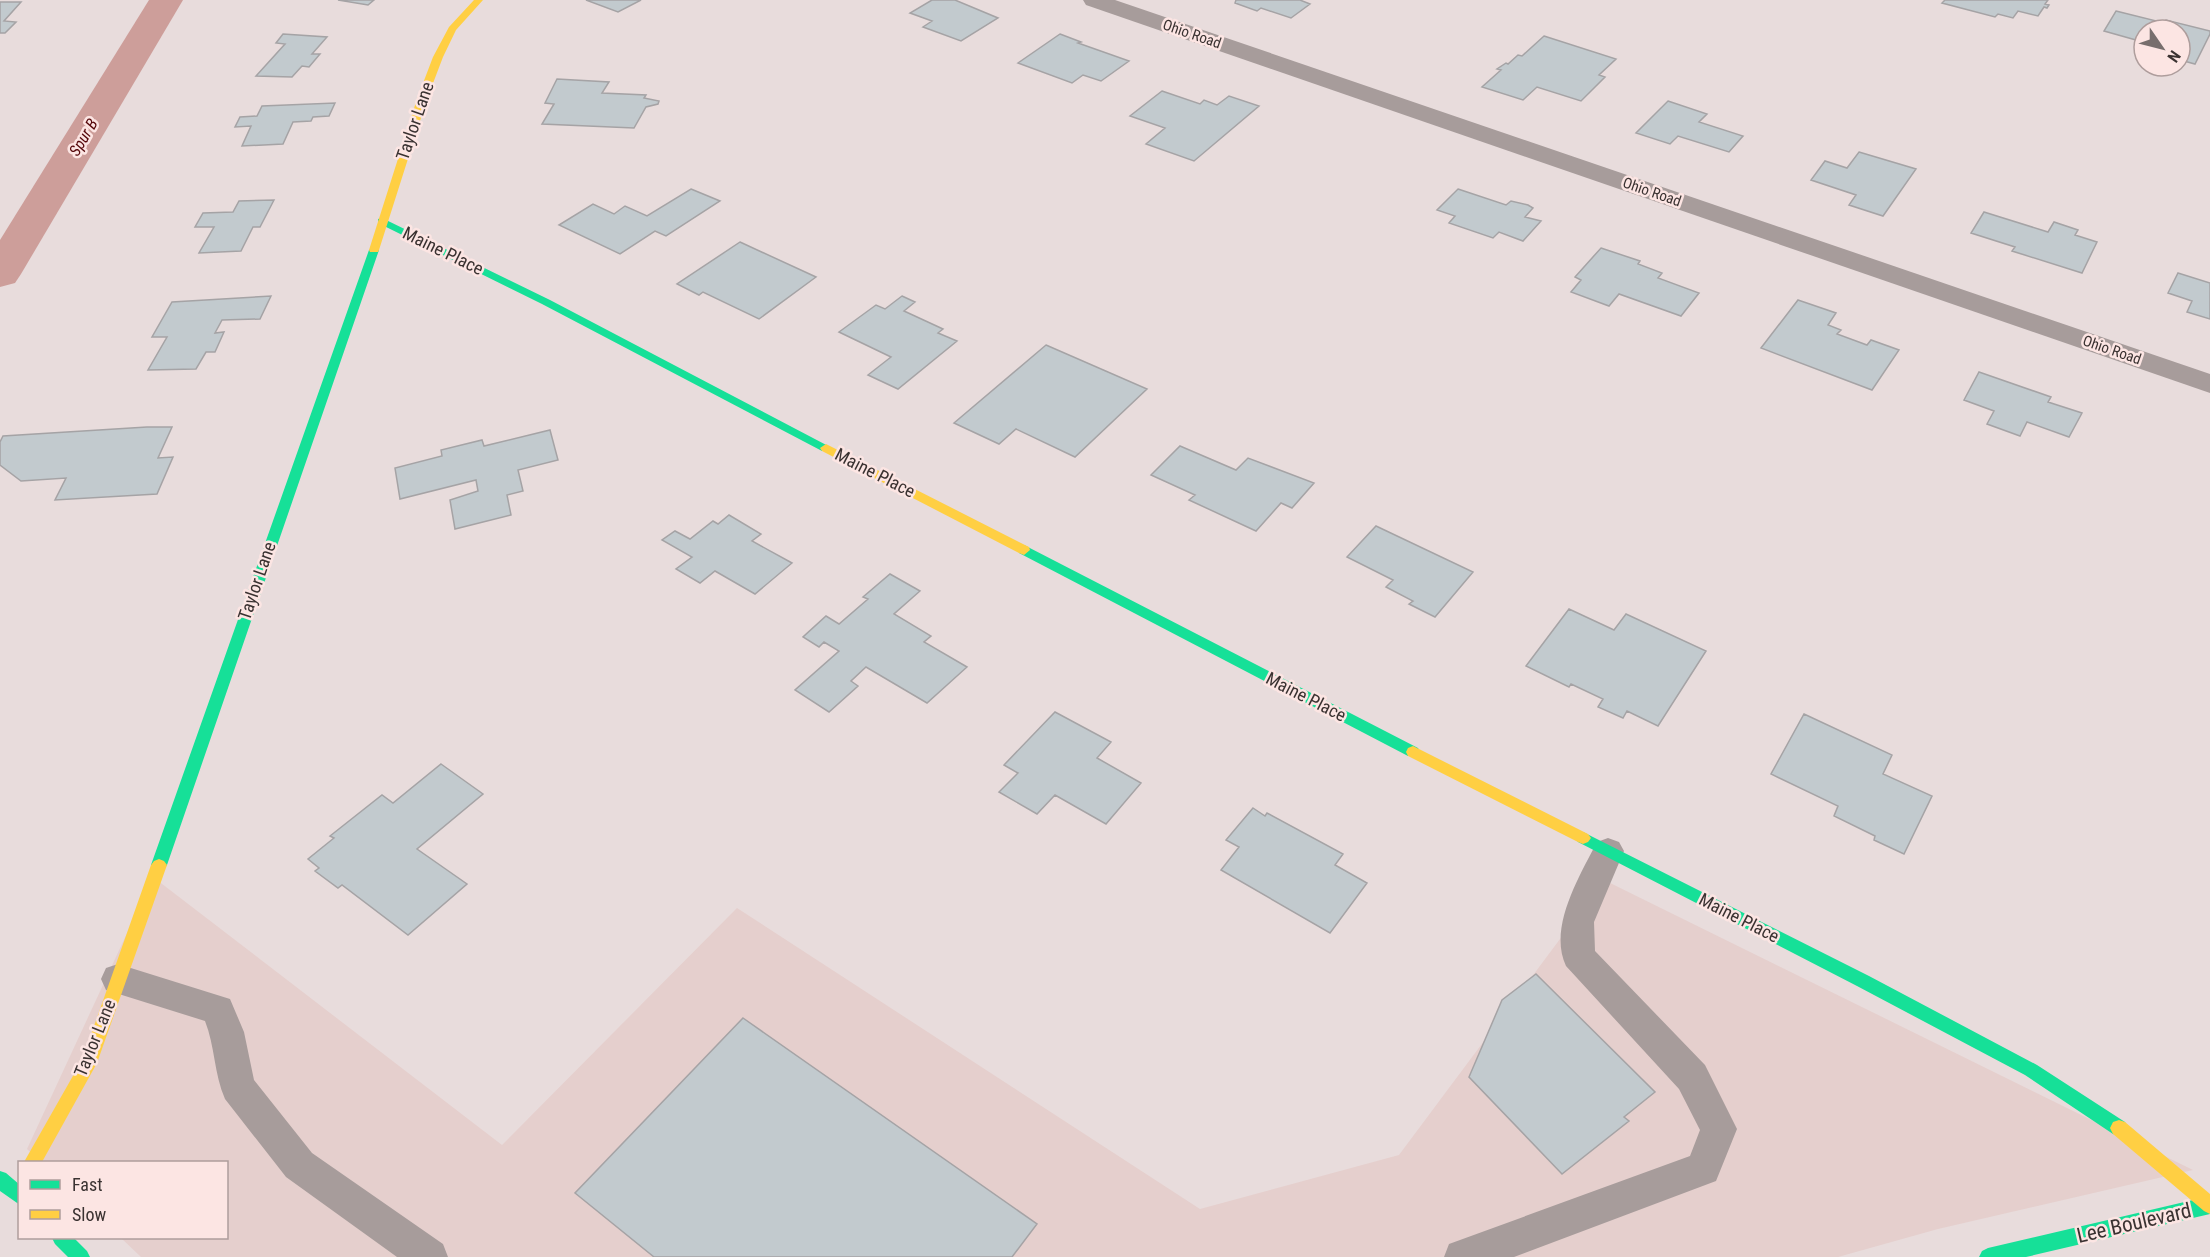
<svg xmlns="http://www.w3.org/2000/svg" width="2210" height="1257" font-family="'Roboto Condensed',sans-serif">
<style>
.built{fill:#e5cfcd}
.lines{fill:none;stroke-linecap:round;stroke-linejoin:round}
.canal{fill:#cd9e9a;fill-rule:evenodd}
.building{fill:#c2cace;stroke:#a5a3a5;stroke-width:1.5}
.lane{fill:#a79c9b;fill-rule:evenodd}
.street{fill:#a79c9b;fill-rule:evenodd}
.fast{fill:#16e098;fill-rule:evenodd}
.slow{fill:#ffcf43;fill-rule:evenodd}
.labels{text-anchor:middle;stroke-width:5;stroke-linejoin:round;paint-order:stroke}
.far-street-label{font-size:15px;fill:#3a3231;stroke:#fce5e3}
.far-water-label{font-size:16px;font-style:italic;fill:#55070a;stroke:#fce5e3}
.street-label{font-size:18px;fill:#3a3231;stroke:#fce5e3}
.near-street-label{font-size:21px;fill:#3a3231;stroke:#fce5e3}
</style>
<rect width="100%" height="100%" fill="#e8dcdc"/>
<path class="built" d="M153,877L502,1145L737,908L1200,1209L1399,1155L1604,880L2193,1170L1938,1229L1838,1257H141L121,1238H226V1162H41L27,1149Z"/>
<g class="lines">
<path class="canal" d="M149,0H183L21,274L15,283L0,287V240Z"/>
</g>
<path class="building" d="M338,0H374L368,5Z
M586,0H641L618,12Z
M932,0H955L998,18L961,41L923,27L932,21L910,13Z
M1236,0H1300L1310,4L1291,18L1261,8L1257,11L1235,3Z
M1945,0H2048L2045,4L2049,5L2047,8L2044,7L2038,16L2018,11L2013,18L1998,14L1995,17L1942,3Z
M0,2H21L4,21L16,22L5,33H0Z
M2116,11L2164,23L2166,20L2210,31V34L2195,64L2180,60V30H2144V50L2139,49L2143,42L2104,31Z
M283,34L327,37L312,54H320L309,67L302,66L292,77L256,76L285,44L276,43Z
M1060,34L1081,42L1078,43L1129,61L1101,81L1083,75L1072,83L1018,63Z
M1544,36L1616,59L1599,75L1605,77L1581,101L1537,87L1523,100L1482,87L1501,70L1497,69L1506,63L1508,64L1518,55L1522,56Z
M557,79L609,82L602,93L646,95L644,98L659,101L658,104L646,107L634,128L542,124L554,104L545,103Z
M1162,91L1200,104L1204,100L1217,105L1229,96L1259,106L1194,161L1146,144L1165,128L1130,116Z
M1668,101L1707,114L1699,122L1743,136L1729,152L1678,136L1670,144L1636,133Z
M335,103L329,116L313,117L311,121L293,122L283,144L242,146L251,126L235,127L240,117L257,116L262,106Z
M1859,152L1916,169L1883,216L1849,205L1856,195L1811,180L1825,161L1847,168Z
M691,189L720,201L666,236L655,231L620,254L559,225L593,204L614,214L625,206L647,216Z
M1458,189L1506,205L1511,201L1528,205L1533,208L1525,217L1541,221L1523,241L1499,232L1493,238L1449,223L1455,216L1437,210Z
M274,200L260,227H253L241,251L199,253L214,227H195L203,213L233,212L239,201Z
M1984,212L2048,232L2054,222L2078,230L2075,235L2097,242L2082,273L2012,251L2015,247L1971,233Z
M740,242L816,277L759,319L703,292L699,295L677,284Z
M1601,248L1640,261L1638,264L1662,273L1658,278L1699,293L1681,316L1619,294L1609,306L1571,292L1581,280L1575,277Z
M2178,273L2210,283V319L2187,312L2192,301L2168,293Z
M271,296L260,319L222,320L215,333L224,332L215,352H206L196,369L148,370L167,337H152L172,302Z
M902,296L915,302L904,311L943,329L938,333L957,341L898,389L868,375L891,357L839,332L876,305L885,309Z
M1798,300L1836,313L1828,325L1841,330L1837,334L1867,345L1871,340L1899,350L1872,390L1761,348Z
M1046,345L1147,389L1075,457L1016,429L999,444L954,423Z
M1979,372L2051,397L2048,402L2082,413L2069,437L2027,422L2020,436L1987,424L1994,411L1964,400Z
M147,427H172L158,458L173,457L157,494L55,500L66,478L21,481L0,465V442L3,436Z
M550,430L558,460L518,470L523,491L507,495L511,515L455,529L450,500L478,491L476,480L400,499L395,468L442,456L441,450L482,440L484,446Z
M1180,446L1236,470L1248,458L1314,483L1292,508L1281,503L1256,531L1189,500L1195,495L1151,475Z
M729,515L761,534L752,541L792,563L755,594L715,571L700,583L676,569L692,557L662,540L675,531L690,539L713,521L718,524Z
M1376,526L1473,572L1435,617L1409,604L1413,601L1386,587L1393,580L1347,557Z
M890,574L920,591L894,614L931,636L924,642L967,667L927,703L866,667L851,681L858,686L829,712L795,690L839,651L824,642L819,647L803,637L826,616L839,624L868,599L863,597Z
M1569,609L1614,630L1626,614L1706,651L1658,726L1627,711L1623,718L1598,707L1603,699L1571,684L1569,687L1526,666Z
M1055,712L1111,742L1097,758L1141,783L1106,824L1055,795L1037,814L999,792L1018,773L1004,765Z
M1804,714L1892,755L1883,774L1932,796L1904,854L1874,840L1875,836L1834,816L1838,806L1771,774Z
M441,764L483,794L417,849L467,884L408,935L342,885L338,888L315,871L319,868L308,859L334,838L330,836L382,795L393,803Z
M1253,808L1265,816L1267,813L1343,854L1335,865L1367,883L1330,933L1221,870L1239,847L1226,840Z
M1536,974L1655,1092L1624,1117L1629,1121L1562,1174L1469,1077L1502,1000Z
M743,1018L1037,1224L1012,1257H654L575,1193Z"/>
<g class="lines">
<path class="lane" d="M1608,838L1619,842L1624,851L1594,922L1595,951L1705,1065L1737,1129L1716,1181L1514,1257H1444L1449,1244L1690,1156L1700,1130L1679,1089L1566,966C1548,928 1579,877 1597,842Z
M118,964L230,999L244,1032L254,1080L312,1153L443,1244L448,1257H397L286,1177L225,1099C214,1074 215,1046 205,1021L106,990L101,979L106,968Z"/>
<path class="street" d="M1083,0H1115L2210,374V393L1086,5Z"/>
<path class="fast" d="M382,218L550,300L832,448L830,451H822L542,304L378,223V219Z
M374,247L379,250L167,865L164,869L159,871L154,869L151,865L369,250Z
M1024,545L1418,748L1420,752L1418,756H1408L1019,553L1018,550Z
M1583,832L1869,976L2037,1065L2125,1122L2128,1128L2125,1134L2119,1136L2113,1134L2025,1075L1857,986L1578,842L1575,838L1578,834Z
M0,1171L6,1173L20,1185V1205L0,1191Z
M2210,1196V1214L2026,1257H1979L1982,1251L1988,1248Z
M52,1238H74L87,1251L90,1257H68L55,1244Z"/>
<path class="slow" d="M474,0H483L456,30L443,57L427,99L379,250L378,252H370L369,250L417,99L433,57L449,27Z
M826,444L1029,547L1030,550L1024,555L1019,553L822,451L820,448Z
M1413,746L1588,834L1591,838L1588,842L1583,844L1578,842L1408,756L1406,752L1408,748Z
M159,859L164,861L167,865L97,1063L42,1162H24L82,1060L151,865L154,861Z
M2119,1120L2125,1122L2210,1194V1214L2204,1211L2113,1134L2110,1128L2113,1122Z"/>
</g>
<g class="labels">
<g class="far-street-label">
<text transform="translate(1192 34) rotate(19)" y="5">Ohio Road</text>
<text transform="translate(1652 192) rotate(19)" y="5">Ohio Road</text>
<text transform="translate(2112 350) rotate(19)" y="5">Ohio Road</text>
</g>
<g class="far-water-label">
<text transform="translate(83 137) rotate(-59)" y="6">Spur B</text>
</g>
<g class="street-label">
<text transform="translate(415 121) rotate(-71)" y="6">Taylor Lane</text>
<text transform="translate(443 251) rotate(26)" y="6">Maine Place</text>
<text transform="translate(875 473) rotate(27)" y="6">Maine Place</text>
<text transform="translate(257 581) rotate(-71)" y="6">Taylor Lane</text>
<text transform="translate(1306 697) rotate(27)" y="6">Maine Place</text>
<text transform="translate(1739 918) rotate(27)" y="6">Maine Place</text>
<text transform="translate(95 1038) rotate(-68)" y="6">Taylor Lane</text>
</g>
<g class="near-street-label">
<text transform="translate(2134 1223) rotate(-13)" y="7">Lee Boulevard</text>
</g>
</g>
<rect x="18" y="1161" width="210" height="78" fill="#fce5e3" stroke="#ae9d9c" stroke-width="1.5"/>
<rect x="30" y="1180" width="30" height="9" fill="#16e098" stroke="#ae9d9c" stroke-width="1.5"/>
<text x="72" y="1191" font-size="18" fill="#3a3231">Fast</text>
<rect x="30" y="1210" width="30" height="9" fill="#ffcf43" stroke="#ae9d9c" stroke-width="1.5"/>
<text x="72" y="1221" font-size="18" fill="#3a3231">Slow</text>
<g transform="translate(2162 48) rotate(125)"><circle r="28" fill="#fce5e3" stroke="#ae9d9c" stroke-width="1.5"/>
<path d="M0-4.5L10 22L0 15L-10 22Z" fill="#776e6d"/>
<text y="-9" font-size="16" font-weight="bold" text-anchor="middle" fill="#3a3231">N</text>
</g>
</svg>
